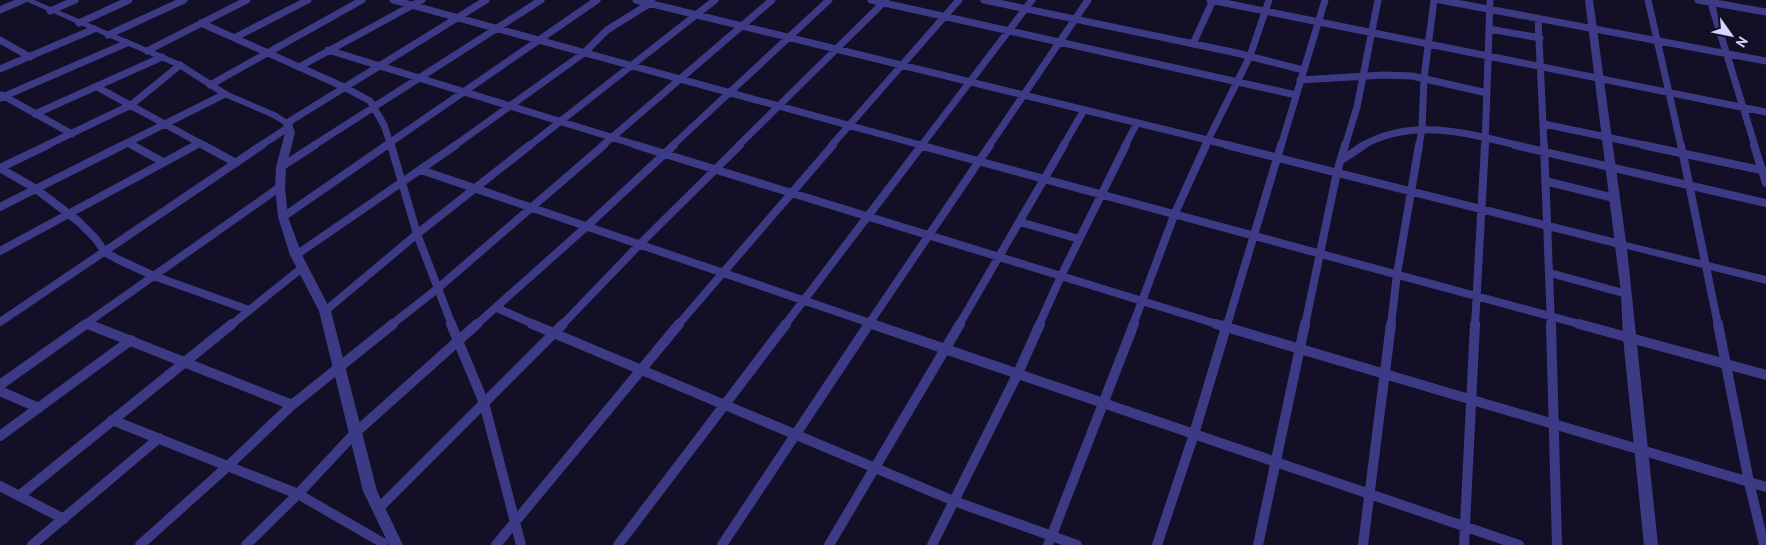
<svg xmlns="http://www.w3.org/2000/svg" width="1766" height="545" font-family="'PT Sans',sans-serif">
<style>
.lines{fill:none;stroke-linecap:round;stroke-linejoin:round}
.minor-far2{stroke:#3d3a85;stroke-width:7}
.minor-far1{stroke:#3d3a85;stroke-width:8}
.minor{stroke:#3d3a85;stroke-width:10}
.tertiary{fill:#3d3a85;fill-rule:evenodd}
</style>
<rect width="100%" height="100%" fill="#130f26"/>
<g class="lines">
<path class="minor-far2" d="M393,0L924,146
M636,0L1232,146
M871,0L1296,95
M984,0L1237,53L1303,70
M1210,0L1766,112
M1440,0L1766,61
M1648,0L1681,146
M1698,0L1766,12
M1710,0L1755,146
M0,10L23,0
M50,11L75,0
M1538,18L1544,146
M79,23L129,0
M201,23L344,87L370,101L384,125L391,146
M1489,29L1540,38
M108,35L184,0
M236,37L308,0
M0,40L30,57
M1193,44L1213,0
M328,50L640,146
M147,51L247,0
M299,67L422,0
M0,69L94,29
M1300,80L1384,75L1412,76L1487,93
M210,85L362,0
M97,87L205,146
M2,95L72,134
M0,98L127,43
M35,114L162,57
M287,123L486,0
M1544,124L1649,146
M128,143L134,146
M45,146L131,105L180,65
M121,146L225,94
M194,146L200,143
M260,146L289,127
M313,146L541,0
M385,146L597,0
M454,146L584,53L607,30L652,2
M529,146L715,0
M602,146L772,0
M672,146L829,0
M738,146L886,0
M831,146L959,0
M921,146L1032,0
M989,146L1088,0
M1063,146L1084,110
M1125,146L1137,123
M1205,146L1250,56L1269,0
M1281,146L1325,0
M1345,146L1357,107L1378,0
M1362,146C1411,117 1468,133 1520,146
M1419,146L1422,129L1424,78L1434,0
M1485,146L1490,0"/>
<path class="minor-far1" d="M132,145L163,162
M203,145L236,163
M391,145L417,234L452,325
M636,145L1220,325
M919,145L1583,325
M1227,145L1620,244
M1515,145L1766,203
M1544,145L1551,325
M1643,145L1766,171
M1681,145L1718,325
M1754,145L1766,183
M1343,159L1364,145
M281,167L315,145
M0,168L36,189L78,221L95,238L105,252L117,259L154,276L249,310
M0,168L48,145
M421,170L876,325
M1545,181L1614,198
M0,207L123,145
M283,217L387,145
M1020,222L1079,239
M0,251L196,145
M296,255L456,145
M1550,273L1627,294
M497,308L535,325
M325,311L417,234L530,145
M0,322L262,145
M88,324L92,325
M84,325L280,187
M231,325L303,267
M391,325L437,289L604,145
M476,325L586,227L674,145
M562,325L639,245L740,145
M678,325L833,145
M785,325L922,145
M868,325L990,145
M959,325L1064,145
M1039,325L1061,276L1126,145
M1133,325L1175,213L1206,145
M1227,325L1281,145
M1305,325L1337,172L1345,145
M1391,325L1397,274L1419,145
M1475,325L1485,145"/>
<path class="minor" d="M88,324L292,405
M451,324L484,403L521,545
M532,324L954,501L1077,545
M872,324L1519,545
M1216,324L1766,487
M1551,324L1557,545
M1579,324L1766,375
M1718,324L1749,482L1764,545
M0,385L86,324
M0,391L39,408
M112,420L298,494L383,543
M0,436L131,340
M0,486L64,519
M19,496L232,324
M378,509L563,324
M32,545L159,438
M140,545L228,466L292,405L393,324
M246,545L298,494L355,433L477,324
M496,545L679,324
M618,545L786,324
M722,545L869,324
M829,545L960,324
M932,545L1018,373L1040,324
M1048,545L1134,324
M1157,545L1194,434L1227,324
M1258,545L1305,324
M1363,545L1391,324
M1464,545L1475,324"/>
<path class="tertiary" d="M23,0H34L183,63L228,92L277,113L292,123L295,133L286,167L285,187L288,217L302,255L331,311L377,491L403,545H389L363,491L319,311L290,255L278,217L275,187L276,167L285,133L283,124L271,117L222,96L177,67Z
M1585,0H1593L1626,242L1766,276V284L1627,249L1658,545H1644L1623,338L1621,294Z"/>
</g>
<g transform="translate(1731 35) rotate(123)" stroke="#130f26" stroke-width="4" paint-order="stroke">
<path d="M0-4L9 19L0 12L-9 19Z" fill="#d9d4ff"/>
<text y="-8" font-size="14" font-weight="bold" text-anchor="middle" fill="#d9d4ff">N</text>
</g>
</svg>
